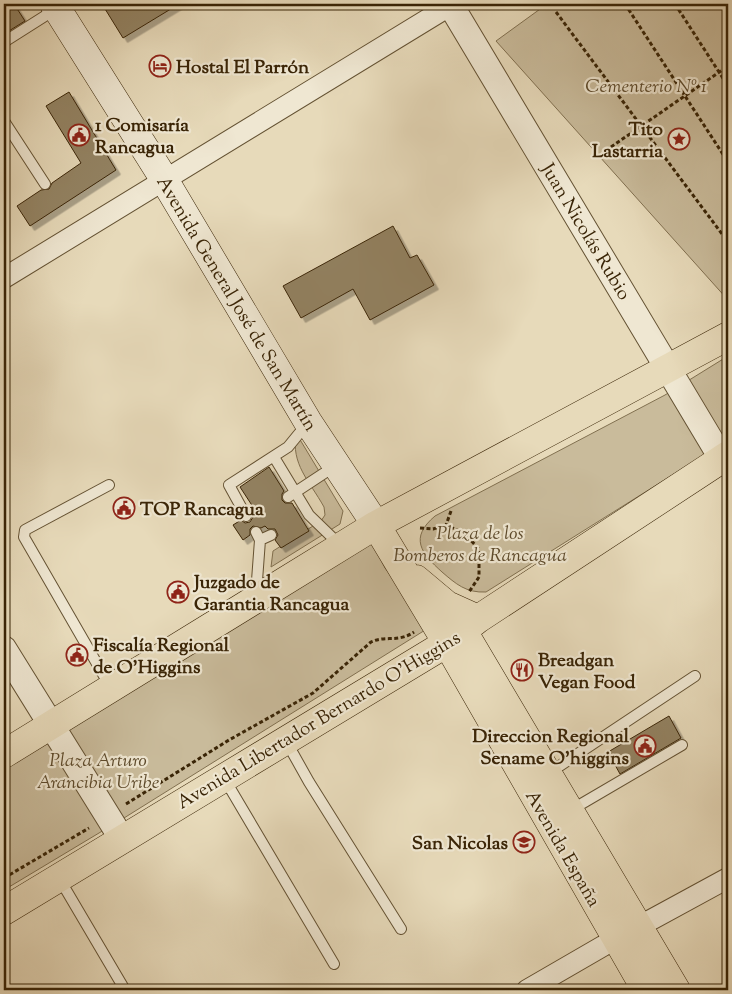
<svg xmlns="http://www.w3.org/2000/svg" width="732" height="994" font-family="'Sorts Mill Goudy',serif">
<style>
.green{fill:#c9bb9b;stroke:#817050}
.building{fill:#938364;stroke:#392406;filter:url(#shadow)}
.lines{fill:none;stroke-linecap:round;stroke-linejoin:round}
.service-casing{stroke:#645233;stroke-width:12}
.minor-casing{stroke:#645233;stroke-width:22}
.tertiary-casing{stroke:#645233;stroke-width:27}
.secondary-casing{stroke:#392406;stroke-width:29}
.primary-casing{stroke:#392406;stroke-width:29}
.path{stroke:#392406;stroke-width:3;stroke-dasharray:4 2.5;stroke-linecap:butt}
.service{stroke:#efe7d2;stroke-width:10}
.minor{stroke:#efe7d2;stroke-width:20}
.tertiary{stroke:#efe7d2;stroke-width:25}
.secondary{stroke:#efe7d2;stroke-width:28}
.primary{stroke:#e7daba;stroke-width:28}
.labels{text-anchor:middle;stroke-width:4.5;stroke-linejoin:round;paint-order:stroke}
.poi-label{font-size:19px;font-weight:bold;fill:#392406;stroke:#efe7d2;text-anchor:start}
.park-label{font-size:19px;font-style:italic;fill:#5d4a2b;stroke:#efe7d2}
.street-label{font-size:19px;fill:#392406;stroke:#efe7d2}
</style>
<defs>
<filter id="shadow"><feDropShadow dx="4.5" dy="4.5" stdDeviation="0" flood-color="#0004"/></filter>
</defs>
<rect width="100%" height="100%" fill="#e7daba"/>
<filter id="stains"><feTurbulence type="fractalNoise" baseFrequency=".004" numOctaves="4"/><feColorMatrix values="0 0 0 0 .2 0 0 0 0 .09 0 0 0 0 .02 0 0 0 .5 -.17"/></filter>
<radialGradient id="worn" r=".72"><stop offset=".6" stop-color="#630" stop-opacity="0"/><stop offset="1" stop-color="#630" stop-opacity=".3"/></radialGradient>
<path class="green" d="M547,4H728V300L496,41Z
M728,356V438L701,457L486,592C466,593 456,584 442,572C421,553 409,538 435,516L665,395Z
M296,433L343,511L340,524L271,567L273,551L321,521L325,515L324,507C309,480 291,465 296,433Z
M370,538L385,568L430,627L124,818L4,890V763Z"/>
<path class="building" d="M4,4H14L25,21L4,34Z
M102,4H179L123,38Z
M69,92L116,170L30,226L17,206L41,190L49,189L52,183L81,163L46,106Z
M393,226L410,258L417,255L434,285L370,320L353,289L301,318L283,286Z
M269,467L284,491L282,494V500L285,503H292L309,531L281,548L275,540L278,535L275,529H268L265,526L261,528L253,526L250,529V535L243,540L233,525L241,520L245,523L250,522L253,517L252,512L255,510L240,487Z
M669,716L681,738L620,774L608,752Z"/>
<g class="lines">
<g class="service-casing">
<path id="service" d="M4,42L56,9
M4,121L45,184
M274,457L309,515L340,545
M109,485L25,530L24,537L111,688
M288,497L335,466
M246,516L229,485L288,447L306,425
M256,532L260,540L256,594
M260,540L271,535
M286,741L309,782L401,929
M549,773L695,676
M224,778L334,964
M571,810L682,745
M59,878L125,990"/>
</g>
<g class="minor-casing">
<path id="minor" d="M4,278L451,5
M527,990L603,946L728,878"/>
</g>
<g class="tertiary-casing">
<path id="tertiary" d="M450,4L722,459
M4,649L122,839"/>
</g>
<g class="secondary-casing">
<path id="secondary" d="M54,4L159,171L308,422L376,525"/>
</g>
<g class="primary-casing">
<path id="primary" d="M376,525L447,643L646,990
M416,579L447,605L478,619
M463,631L676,990
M4,754L376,525L728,336
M4,911L447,643L478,619L728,455"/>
</g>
<path class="path" d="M625,4L728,162
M675,4L728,86
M556,12L728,242
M611,147L728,66
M724,271L728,268
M451,511L446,525L464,533L479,549V577L469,592
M420,528L433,529L446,525
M126,804L229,740L313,693L371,642C386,635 398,643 414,632
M4,878L89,828"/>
<use href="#service" class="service"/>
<use href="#minor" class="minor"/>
<use href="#tertiary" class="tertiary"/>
<use href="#secondary" class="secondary"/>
<use href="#primary" class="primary"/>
</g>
<defs>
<g id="hotel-ring" transform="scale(1.125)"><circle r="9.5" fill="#efe7d2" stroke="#8f2418" stroke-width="1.5"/><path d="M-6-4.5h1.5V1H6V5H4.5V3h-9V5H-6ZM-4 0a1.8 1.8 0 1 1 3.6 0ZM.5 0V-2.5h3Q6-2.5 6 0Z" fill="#8f2418"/></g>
<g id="civic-ring" transform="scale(1.125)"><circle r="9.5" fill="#efe7d2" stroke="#8f2418" stroke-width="1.5"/><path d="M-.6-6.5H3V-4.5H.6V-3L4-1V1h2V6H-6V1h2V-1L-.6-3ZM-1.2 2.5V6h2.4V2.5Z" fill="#8f2418"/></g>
<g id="sight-ring" transform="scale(1.125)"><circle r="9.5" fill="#efe7d2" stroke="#8f2418" stroke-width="1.5"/><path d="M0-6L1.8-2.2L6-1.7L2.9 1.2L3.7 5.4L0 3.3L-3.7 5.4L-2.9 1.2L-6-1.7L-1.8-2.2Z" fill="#8f2418"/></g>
<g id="restaurant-ring" transform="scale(1.125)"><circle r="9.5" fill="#efe7d2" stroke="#8f2418" stroke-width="1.5"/><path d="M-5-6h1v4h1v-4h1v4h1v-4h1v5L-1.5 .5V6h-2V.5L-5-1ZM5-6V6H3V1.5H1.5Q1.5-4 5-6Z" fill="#8f2418"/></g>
<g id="school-ring" transform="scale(1.125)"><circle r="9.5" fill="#efe7d2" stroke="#8f2418" stroke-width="1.5"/><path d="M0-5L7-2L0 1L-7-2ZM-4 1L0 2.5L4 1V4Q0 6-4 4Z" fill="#8f2418"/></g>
</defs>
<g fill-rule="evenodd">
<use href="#hotel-ring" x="160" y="66"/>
<use href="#civic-ring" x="79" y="135"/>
<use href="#sight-ring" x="679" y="139"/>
<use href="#civic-ring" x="124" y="508"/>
<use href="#civic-ring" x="178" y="592"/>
<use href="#civic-ring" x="77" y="655"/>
<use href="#restaurant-ring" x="522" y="670"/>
<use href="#civic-ring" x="645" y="746"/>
<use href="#school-ring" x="524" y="842"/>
</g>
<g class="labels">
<g class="poi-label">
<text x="176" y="73">Hostal El Parrón</text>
<text x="95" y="131">1 Comisaría<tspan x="95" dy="22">Rancagua</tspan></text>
<text x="663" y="135" text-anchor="end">Tito<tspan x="663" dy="22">Lastarria</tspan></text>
<text x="140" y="515">TOP Rancagua</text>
<text x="194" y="588">Juzgado de<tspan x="194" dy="22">Garantia Rancagua</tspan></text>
<text x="93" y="651">Fiscalía Regional<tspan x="93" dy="22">de O'Higgins</tspan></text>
<text x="538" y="666">Breadgan<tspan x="538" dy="22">Vegan Food</tspan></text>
<text x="629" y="742" text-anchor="end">Direccion Regional<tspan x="629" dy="22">Sename O'higgins</tspan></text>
<text x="508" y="849" text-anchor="end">San Nicolas</text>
</g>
<g class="park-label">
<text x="646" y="92">Cementerio Nº 1</text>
<text x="480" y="539">Plaza de los<tspan x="480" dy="22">Bomberos de Rancagua</tspan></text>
<text x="98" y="766">Plaza Arturo<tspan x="98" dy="22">Arancibia Uribe</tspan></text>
</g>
<g class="street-label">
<text transform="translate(587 231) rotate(59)" y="7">Juan Nicolás Rubio</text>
<text transform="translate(238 303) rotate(59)" y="7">Avenida General José de San Martín</text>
<text transform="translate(318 719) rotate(-31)" y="7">Avenida Libertador Bernardo O'Higgins</text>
<text transform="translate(564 848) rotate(60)" y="7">Avenida España</text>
</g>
</g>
<rect width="732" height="994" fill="none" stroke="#e7daba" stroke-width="20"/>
<rect x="5" y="5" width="722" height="984" fill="none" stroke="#392406" stroke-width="2.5"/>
<rect x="10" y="10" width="712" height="974" fill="none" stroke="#392406"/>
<rect width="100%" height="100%" filter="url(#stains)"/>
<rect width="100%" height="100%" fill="url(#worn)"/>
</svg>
